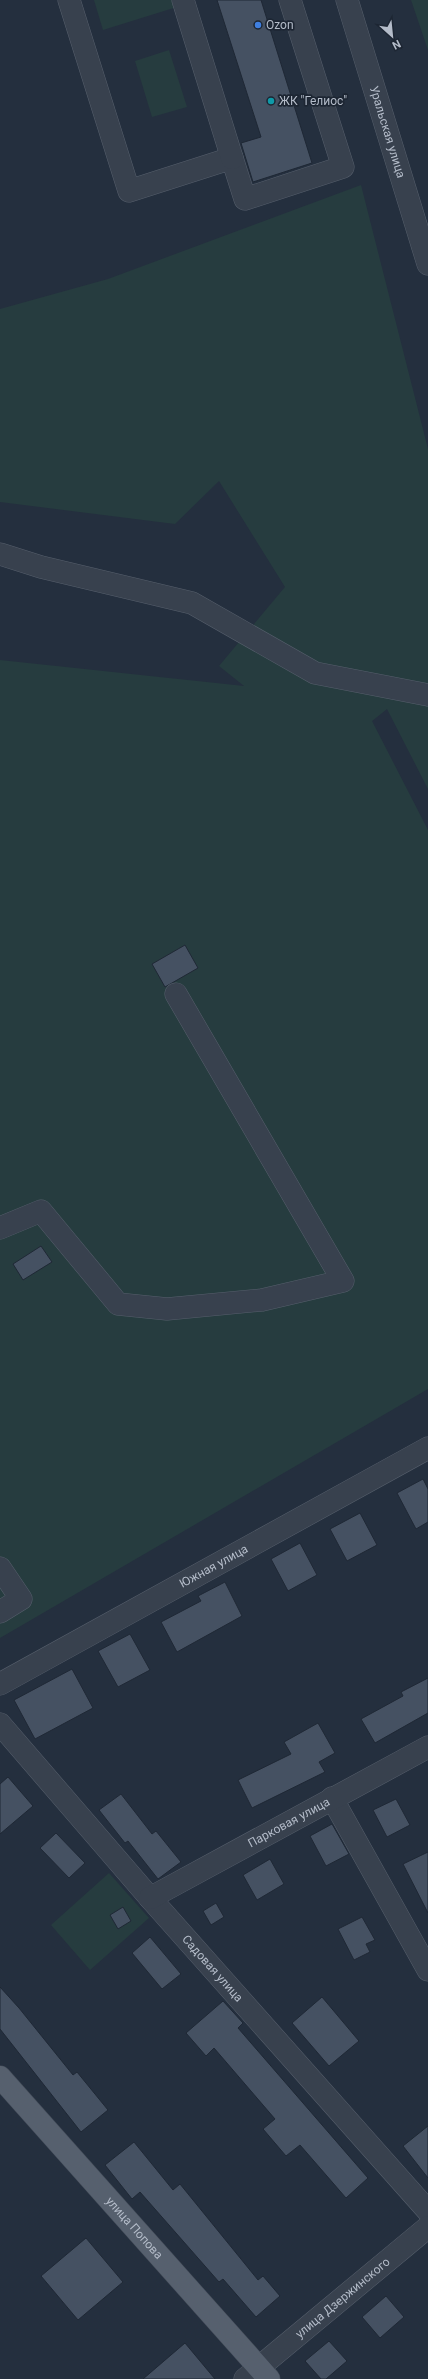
<svg xmlns="http://www.w3.org/2000/svg" width="428" height="2379" font-family="Roboto,sans-serif">
<style>
.green{fill:#263c3f}
.building{fill:#455162;stroke:#1f2835}
.lines{fill:none;stroke-linecap:round;stroke-linejoin:round}
.minor-casing{stroke:#565f6c;stroke-width:23}
.major-casing{stroke:#414a57;stroke-width:23}
.minor{stroke:#38414e;stroke-width:22}
.major{stroke:#56606e;stroke-width:22}
.shop-dot{fill:#3f7fe0;stroke:#1d2633;stroke-width:1.5}
.culture-dot{fill:#0f9aa8;stroke:#1d2633;stroke-width:1.5}
.labels{text-anchor:middle;stroke-width:3.5;stroke-linejoin:round;paint-order:stroke}
.poi-label{font-size:12px;fill:#b4bcc9;stroke:#1d2633;text-anchor:start}
.street-label{font-size:12px;fill:#b4bcc9;stroke:#1d2633}
</style>
<rect width="100%" height="100%" fill="#242f3e"/>
<path class="green" d="M94,0H178L180,6L103,30Z
M411,0H428V50Z
M169,50L187,107L152,117L135,61Z
M361,185L428,449V789L387,709L372,721L428,830V1389L0,1638V660L244,686L219,666L285,587L219,481L175,524L0,502V309L108,279Z
M109,1873L149,1918L90,1970L51,1925Z"/>
<path class="building" d="M217,0H261L312,163L253,182L241,143L261,137Z
M185,945L198,968L165,987L152,964Z
M41,1246L52,1262L23,1280L13,1264Z
M423,1479L428,1489V1522L416,1529L397,1493Z
M360,1513L377,1545L347,1561L330,1529Z
M300,1543L317,1575L288,1591L271,1559Z
M225,1582L242,1616L177,1652L161,1622L201,1601L198,1596Z
M130,1634L150,1670L118,1687L98,1651Z
M72,1669L93,1708L35,1739L14,1700Z
M428,1678V1713L375,1743L361,1719L403,1696L401,1692Z
M318,1723L335,1753L319,1762L325,1772L252,1808L238,1780L291,1754L284,1742Z
M8,1777L33,1806L0,1834V1784Z
M121,1794L152,1834L156,1831L181,1862L158,1879L128,1841L125,1843L99,1810Z
M396,1799L410,1825L387,1837L373,1810Z
M332,1824L349,1854L326,1866L310,1836Z
M56,1833L85,1863L69,1878L40,1848Z
M428,1852V1913L403,1864Z
M270,1859L284,1884L257,1900L243,1875Z
M216,1903L224,1917L211,1925L203,1911Z
M123,1907L131,1921L118,1929L110,1915Z
M362,1917L375,1940L366,1944L370,1952L354,1960L338,1929Z
M150,1937L181,1974L162,1989L132,1953Z
M0,1987L19,2008L73,2075L77,2072L108,2110L81,2132L0,2029Z
M322,1997L359,2041L329,2066L292,2023Z
M223,2001L243,2023L238,2028L368,2178L346,2198L300,2145L286,2156L263,2129L275,2119L214,2048L206,2056L186,2033Z
M428,2126V2178L403,2146Z
M134,2142L173,2190L180,2184L258,2280L263,2276L280,2296L256,2317L223,2279L219,2282L140,2192L132,2199L105,2165Z
M86,2238L123,2282L78,2320L41,2276Z
M386,2296L404,2317L380,2338L362,2317Z
M329,2341L347,2361L326,2379H321L305,2361Z
M185,2343L215,2379H143Z"/>
<g class="lines">
<g class="minor-casing">
<g id="minor">
<path d="M69,0L129,191L232,158L245,199L343,167L290,0"/>
<path d="M183,0L232,158"/>
<path id="s1" d="M347,0L428,264"/>
<path d="M0,554L41,567L192,603L315,673L428,695"/>
<path d="M0,1228L41,1211L118,1304L167,1309L262,1300L343,1281L176,994"/>
<path d="M0,1568L21,1599L0,1612"/>
<path id="s2" d="M0,1684L428,1448"/>
<path id="s3" d="M0,1724L150,1898L428,2211"/>
<path d="M332,1798L428,1970"/>
<path id="s4" d="M150,1898L428,1747"/>
<path id="s5" d="M245,2379L428,2227"/>
</g>
</g>
<g class="major-casing">
<g id="major">
<path id="s6" d="M0,2077L269,2379"/>
</g>
</g>
<use href="#minor" class="minor"/>
<use href="#major" class="major"/>
</g>
<circle class="shop-dot" cx="258" cy="25" r="4"/>
<circle class="culture-dot" cx="271" cy="101" r="4"/>
<g class="labels">
<g class="poi-label">
<text x="266" y="29">Ozon</text>
<text x="279" y="105">ЖК "Гелиос"</text>
</g>
<g class="street-label">
<text dy="4" stroke="none"><textPath href="#s1" startOffset="138">Уральская улица</textPath></text>
<text dy="4" stroke="none"><textPath href="#s2" startOffset="244">Южная улица</textPath></text>
<text dy="4" stroke="none"><textPath href="#s4" startOffset="158">Парковая улица</textPath></text>
<text dy="4" stroke="none"><textPath href="#s3" startOffset="324">Садовая улица</textPath></text>
<text dy="4" stroke="none"><textPath href="#s6" startOffset="202">улица Попова</textPath></text>
<text dy="4" stroke="none"><textPath href="#s5" startOffset="127">улица Дзержинского</textPath></text>
</g>
</g>
<g transform="translate(392 36) rotate(153)" stroke="#1d2633" stroke-width="3" paint-order="stroke">
<path d="M0-3L7 15L0 10L-7 15Z" fill="#b4bcc9"/>
<text y="-6" font-size="11" font-weight="bold" text-anchor="middle" fill="#b4bcc9">N</text>
</g>
</svg>
